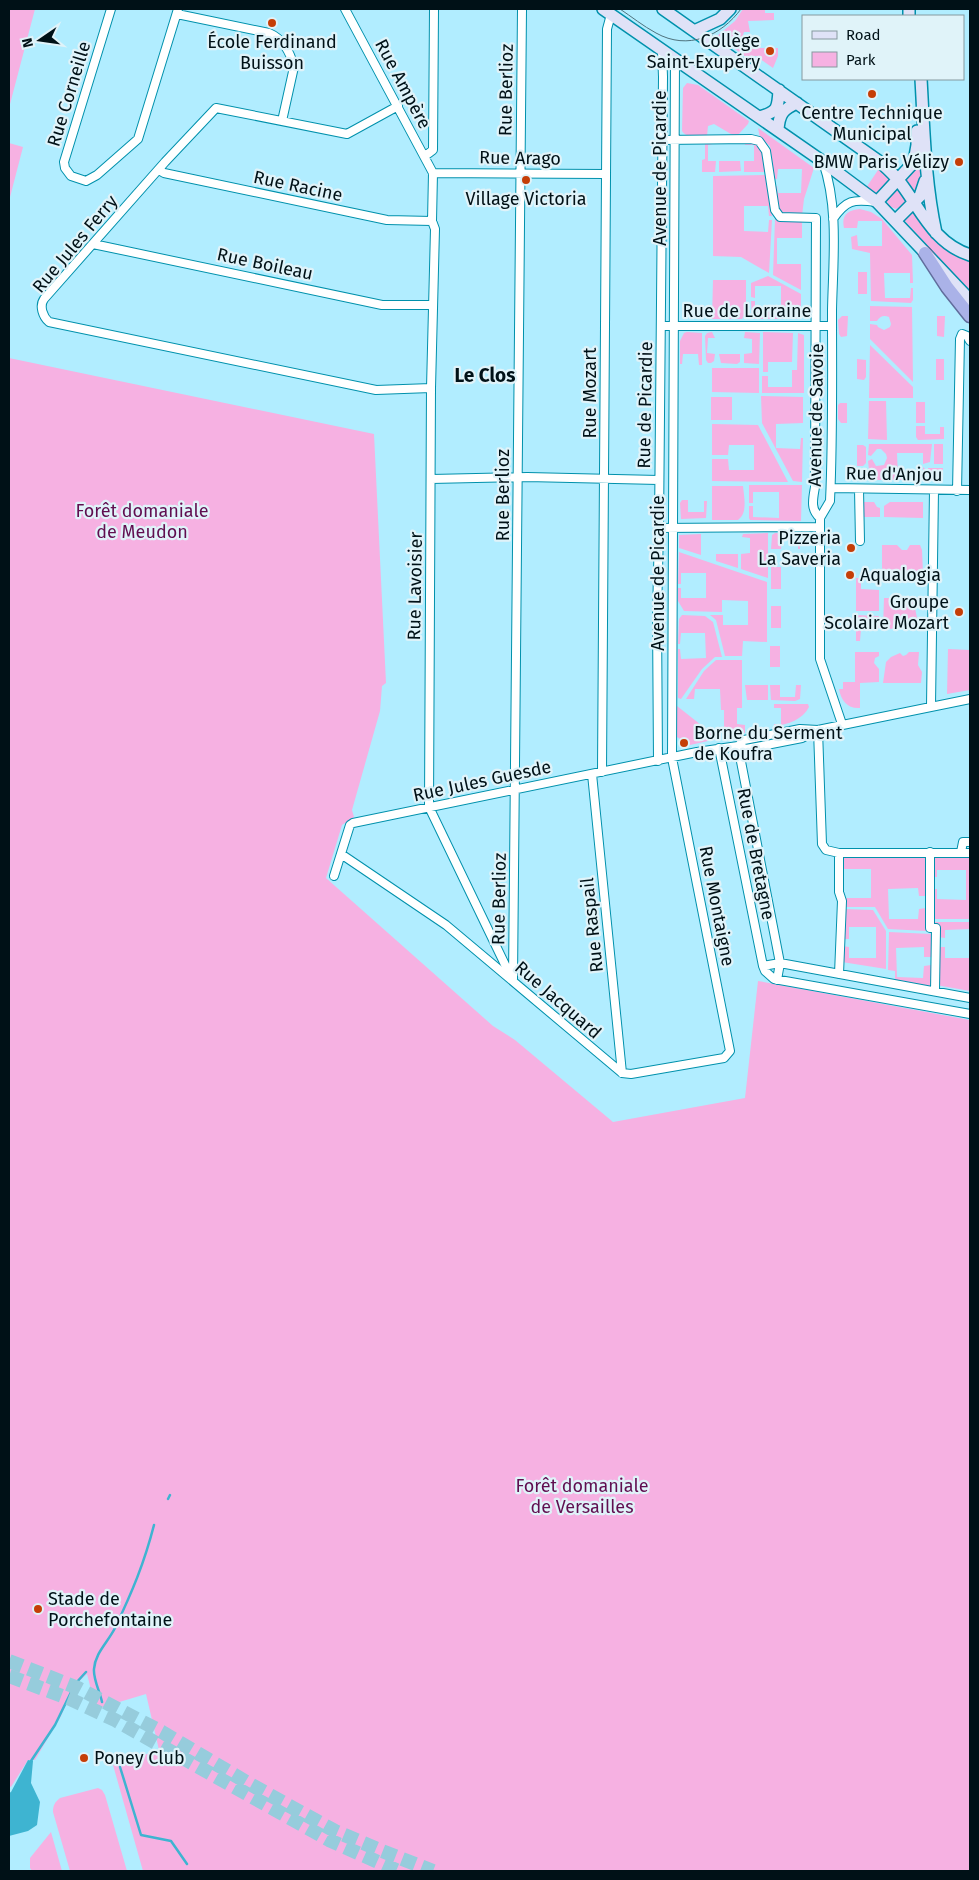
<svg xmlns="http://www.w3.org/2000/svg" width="979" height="1880" font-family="'Fira Sans',sans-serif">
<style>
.green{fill:#f6b1e2}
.water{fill:#3eb4d1}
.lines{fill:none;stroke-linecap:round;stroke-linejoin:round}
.stream{stroke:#3eb4d1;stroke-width:2.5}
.motorway-tunnel{stroke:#96ccdc;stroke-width:14;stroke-dasharray:14 7;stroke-linecap:butt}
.minor-casing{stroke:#0091ac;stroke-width:10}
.secondary-casing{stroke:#0091ac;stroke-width:14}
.trunk-casing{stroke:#616d9c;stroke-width:15}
.minor{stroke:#fff;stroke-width:8}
.secondary{stroke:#dfe2f7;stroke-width:11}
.trunk{stroke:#aab2e8;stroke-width:12}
.tram{stroke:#4e727d;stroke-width:1}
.poi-dot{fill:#c53e07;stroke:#e0f3f9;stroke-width:2}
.labels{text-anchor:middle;stroke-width:4.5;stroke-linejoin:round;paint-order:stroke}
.poi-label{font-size:18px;fill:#001117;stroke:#e0f3f9;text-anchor:end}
.street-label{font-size:18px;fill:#001117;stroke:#e0f3f9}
.park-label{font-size:18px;fill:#600e50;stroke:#e0f3f9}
.neighbourhood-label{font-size:19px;font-weight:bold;fill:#001117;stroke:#e0f3f9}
</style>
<rect width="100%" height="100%" fill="#b1edff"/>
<path class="green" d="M9,9H35L9,108Z
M743,9H765V13H774V20L748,21L750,32H744L743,35L744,37L750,38L749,48H778V56L773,68L756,56L746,57L717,36L735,21Z
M687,83L698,85L749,121L748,124L736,137L714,124L708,126L707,136C698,136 687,139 682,131L683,88Z
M758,128L814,168L804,199L802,216L782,215L778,209L775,186H777L778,193H801L802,169H778L777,179H775L770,146L760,138Z
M705,141H713V144L708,145V161H716L715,172H702V160L705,159Z
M745,141L758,143L763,149L767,172H744V161H754V145H745Z
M9,143L23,147L9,201Z
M921,156L922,176L915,196L905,182V178Z
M719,161H740L741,171L719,172Z
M880,167L891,179L877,195L866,188Z
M767,175L772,216H769L768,206H744V231L768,232L769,220H772L769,273L741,257L713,256V176Z
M897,188L906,201L900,207L896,209L889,206L887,201L888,196Z
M860,209L871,212L882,219L912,255L913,283H910V273H884L885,298H910L911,288H913V300L911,303L871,301L870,253L852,249L851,237L857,235L858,246H882V221H858L857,228H844C841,215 848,210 860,209Z
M913,210C929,239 941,248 970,261V292L904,220Z
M775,219H802V238H777V264H801V290L773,275Z
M858,272H867V294H858Z
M768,276L801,294V319H752L751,301H755V312L781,311V286H755V298L751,297V283Z
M713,280H746V312L742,319H712Z
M870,306L912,307L913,382L870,339V324L877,325L878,327L884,330L890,327L891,324L889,317C884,315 880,316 877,321H870Z
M842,316H848L847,336L841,337L839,334L838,320Z
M937,316H945L944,337L937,336Z
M687,332L702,333V365H699L698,354H683L682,364H680V341L684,333Z
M712,332L715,338H708L707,353L715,354L714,361L711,363H708L706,360L705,336L707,333Z
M745,332L760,333L759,364L744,363V354L752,353V339L744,338Z
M763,332L793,333L792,362H768V372H763Z
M798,333L804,335V393H762V376H768V387H792V370H797Z
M870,345L913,387V398H869Z
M719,354H740V362L737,364L721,363Z
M9,358L374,434L386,683L382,686L380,711L352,810L354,817L342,825L326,878L493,1026L515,1040L613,1122L745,1098L758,981L970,1020V1871H143L113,1765L159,1750L146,1694L96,1709L87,1674L74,1686L61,1716L35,1760H28L11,1787L9,1786Z
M857,359L866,360V377L864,380L857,379Z
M936,359H944V380H936Z
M712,368H759V393L712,392Z
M761,396L803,397V423L776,424V448L800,449L801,438H803L802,482L793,481L762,423Z
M711,397H732V420H711Z
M869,401H886L887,440L868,439Z
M916,402H925V423H916Z
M840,403H847V423H841L838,419V405Z
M712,424L758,425L788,482L712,481V459H728L729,470H754V445H729L728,455H712Z
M916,426H925V434H940V427H944V439L918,440L916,437Z
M869,444H932L930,462L923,464V453H897L898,478H923V467L926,470V480H870L868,461L872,459L876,466L884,465L887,458L886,454L881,449H877L871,456L868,455Z
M934,444H943V464H934Z
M857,445H863L866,447V463L863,466H857Z
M928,468H943V481L928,480Z
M749,485H802L801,521L750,520L749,518V506H753V517L779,518V492H753V503H749Z
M712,486H743C744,497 748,513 738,520H712Z
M682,500H688V512H704V501H707L706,518L681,519L680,503Z
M862,502H874L877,507L880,508V517H862Z
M890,502H923V518L884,517V506Z
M768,533V578L741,569V554L750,553V538L742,537L743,534Z
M775,533L799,534L800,549H798V537H782L781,549H771L772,535Z
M701,534V555L679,548V535Z
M882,545H897L902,550H907L910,545H920L922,550L923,573H882Z
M679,552L767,582V642L743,641L742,656H725L716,620L710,615H723V625H748V601L722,600V612L684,611L678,601V588H681V598H706V573H681V584H678Z
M716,554H738V568L716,561Z
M771,567H781V589H771Z
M856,578H861V589L879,590V611H856Z
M909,597L920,598L919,602L915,608L918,623L923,624V628L883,629L884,598H900L902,601H906Z
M771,606H781V628H771Z
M682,615L705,616L713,622L722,657H715L702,669L681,699L678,698V649H680L681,659L706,658L705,633H681L680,644H678L679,619Z
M856,615L879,616V628L861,629L860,641H856Z
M770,646H780V667H770Z
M948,649L970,650V690L947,694Z
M855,652H879V656L875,658L874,663L879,669V682L860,683V708C848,709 841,701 839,689H843V682H855Z
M909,652H919L918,665L922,672L921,683H883L886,662L891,657L900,653L903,656L906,655Z
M716,660H742V708H737V724L745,725V733L724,734V710H721L720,689H695L694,699H686L704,671Z
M745,685H768V700H747Z
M770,685H780V697H795L796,685H801L800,699L795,701L771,700Z
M774,704H808L809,707C803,719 788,725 774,726V724H781V708H774Z
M677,706L710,732H715L717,739L690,745L677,737Z
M926,853V896H919L918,888L888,889L889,919H918L919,909L926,908V931L888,929L875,907H843L841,888H843L844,898H871V869H844L843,879H841L840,854Z
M932,854L970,855V919H931V889H937V899L966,900V870H937V877H931Z
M844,909L873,910L886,931V969L842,962V946L849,947V958H876V927H849V939H843Z
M931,922H970V929L945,930V938L938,937L931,926Z
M889,932L931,934V957H924V947L896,948L897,977L923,978L924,966L931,965V987L895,981V971L888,970Z
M937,947H945V958H970V991L936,985Z
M98,1788L102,1790L105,1795L127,1871H70L53,1812C53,1805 55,1802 60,1798Z
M51,1832L62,1871H32L30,1868V1858Z"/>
<path class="water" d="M28,1760L33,1761L31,1783L40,1802L37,1825L28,1831L9,1836V1793L11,1792Z"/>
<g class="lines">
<path class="stream" d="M168,1499L170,1495
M102,1702C100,1692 93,1679 94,1669C95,1653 108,1642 115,1628C132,1592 144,1564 154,1525
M31,1761L55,1725L75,1684L86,1672
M120,1767L141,1835L171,1841L187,1864"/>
<path class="motorway-tunnel" d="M9,1661L78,1688L162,1732L248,1783L335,1831L382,1851L433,1871
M9,1676L70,1699L115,1720L329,1840L398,1871"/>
<g class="minor-casing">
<path id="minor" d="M111,9L64,162L65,168L71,176L86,181L97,175L138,139L178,9
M345,9L433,173L432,221L435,229L431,388L429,807L511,977
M177,14L269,33C283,39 290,51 294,67L282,121
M398,106L347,134L216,108L165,162L44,299C39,306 43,317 49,322L376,390L431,388
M662,140L751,139L759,141L766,151L775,210L780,217L816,218L815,487C813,499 810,509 820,518
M425,156L433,150L434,9
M823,162C839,208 833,261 832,310C832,373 833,437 830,501L820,518V659L842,724
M159,170L164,173L387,220L432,221
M433,173L606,174
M833,219C846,200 853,199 876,202
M93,244L382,305H432
M661,326H832
M431,479L527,477L659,480
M831,488L970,490
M859,489L860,541
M957,491L960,339L962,334L967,336L970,341
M659,528L819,527
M931,706L934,490
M818,730L822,844L826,850L839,853H970
M738,746L780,963L970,998
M738,746L744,740L800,729L818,730L970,699
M719,748L763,966L765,971L774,979L970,1014
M658,761L657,617L659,528L663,77L662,50
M602,772L607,29L610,18L614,16
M592,774L622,1073
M930,852V928H936L935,991
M961,852L963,842H970
M839,853V892L842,901L839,974
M341,854L446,925L622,1073L631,1074L724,1058L730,1051L672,758L675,58
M334,876L350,825L353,823L697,752L738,746L746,749L802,738L818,730
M763,966L780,963L777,980
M513,979L522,9"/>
</g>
<g class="secondary-casing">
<path id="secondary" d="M603,9L822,161L877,202L970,300
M663,9L880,162C888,169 896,176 902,185C922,212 935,244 970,255
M909,9V16
M694,31L720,19L730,9
M921,79C924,131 925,182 936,233
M759,117C778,112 778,108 779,90
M778,130C779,114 783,109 797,103
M877,202L914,162L917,145V131
M896,220L920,196L925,181"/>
</g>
<g class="trunk-casing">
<path id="trunk" d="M925,253L947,287L970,316"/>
</g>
<use href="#minor" class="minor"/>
<use href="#secondary" class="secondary"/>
<use href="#trunk" class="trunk"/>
<path class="tram" d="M620,9C632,17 643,26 656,33C688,51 721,36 741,9"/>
</g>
<g class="poi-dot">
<circle cx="272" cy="23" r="5"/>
<circle cx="770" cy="51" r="5"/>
<circle cx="872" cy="94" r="5"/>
<circle cx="959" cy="162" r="5"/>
<circle cx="526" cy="180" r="5"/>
<circle cx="851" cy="548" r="5"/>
<circle cx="850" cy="575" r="5"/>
<circle cx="959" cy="612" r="5"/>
<circle cx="684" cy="743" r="5"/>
<circle cx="38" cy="1609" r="5"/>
<circle cx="84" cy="1758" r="5"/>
</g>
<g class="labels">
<g class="poi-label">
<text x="760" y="47">Collège<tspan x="760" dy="21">Saint-Exupéry</tspan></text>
<text x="272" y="48" text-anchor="middle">École Ferdinand<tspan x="272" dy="21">Buisson</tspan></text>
<text x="872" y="119" text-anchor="middle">Centre Technique<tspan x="872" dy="21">Municipal</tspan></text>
<text x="949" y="168">BMW Paris Vélizy</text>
<text x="526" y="205" text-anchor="middle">Village Victoria</text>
<text x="841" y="544">Pizzeria<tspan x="841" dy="21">La Saveria</tspan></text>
<text x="860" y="581" text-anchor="start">Aqualogia</text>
<text x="949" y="608">Groupe<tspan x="949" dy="21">Scolaire Mozart</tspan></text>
<text x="694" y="739" text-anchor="start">Borne du Serment<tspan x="694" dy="21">de Koufra</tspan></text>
<text x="48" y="1605" text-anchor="start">Stade de<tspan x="48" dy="21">Porchefontaine</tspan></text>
<text x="94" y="1764" text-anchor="start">Poney Club</text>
</g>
<g class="street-label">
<text transform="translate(403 84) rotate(62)" y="6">Rue Ampère</text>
<text transform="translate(506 90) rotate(-89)" y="6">Rue Berlioz</text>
<text transform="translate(69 94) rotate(-73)" y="6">Rue Corneille</text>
<text transform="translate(520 158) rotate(1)" y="6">Rue Arago</text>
<text transform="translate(660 168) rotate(-90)" y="6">Avenue de Picardie</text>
<text transform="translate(298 186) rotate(12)" y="6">Rue Racine</text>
<text transform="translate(75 244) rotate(-50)" y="6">Rue Jules Ferry</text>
<text transform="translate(265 264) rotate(12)" y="6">Rue Boileau</text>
<text x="747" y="317">Rue de Lorraine</text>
<text transform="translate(590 393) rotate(-90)" y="6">Rue Mozart</text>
<text transform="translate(645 405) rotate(-89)" y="6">Rue de Picardie</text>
<text transform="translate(816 415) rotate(-89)" y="6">Avenue de Savoie</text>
<text transform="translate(894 474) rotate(1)" y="6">Rue d'Anjou</text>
<text transform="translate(503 495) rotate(-90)" y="6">Rue Berlioz</text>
<text transform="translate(658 573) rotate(-90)" y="6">Avenue de Picardie</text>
<text transform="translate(415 586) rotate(-89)" y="6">Rue Lavoisier</text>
<text transform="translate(482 781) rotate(-12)" y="6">Rue Jules Guesde</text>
<text transform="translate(756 854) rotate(79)" y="6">Rue de Bretagne</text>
<text transform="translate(499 899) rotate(-89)" y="6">Rue Berlioz</text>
<text transform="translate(717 906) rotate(79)" y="6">Rue Montaigne</text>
<text transform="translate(592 925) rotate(-96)" y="6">Rue Raspail</text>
<text transform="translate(558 1000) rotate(41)" y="6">Rue Jacquard</text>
</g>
<g class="park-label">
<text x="142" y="517">Forêt domaniale<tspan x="142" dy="21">de Meudon</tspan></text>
<text x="582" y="1492">Forêt domaniale<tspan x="582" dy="21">de Versailles</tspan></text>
</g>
<g class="neighbourhood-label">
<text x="485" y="382">Le Clos</text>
</g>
</g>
<rect width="979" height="1880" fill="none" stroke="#001117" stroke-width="20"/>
<rect x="802" y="15" width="162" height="65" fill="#e0f3f9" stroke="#86999f"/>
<rect x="812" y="31" width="25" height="8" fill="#dfe2f7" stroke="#86999f"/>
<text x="846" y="40" font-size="15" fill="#001117">Road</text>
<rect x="812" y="52" width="25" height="15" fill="#f6b1e2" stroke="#86999f"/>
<text x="846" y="65" font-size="15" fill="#001117">Park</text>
<g transform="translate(40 40) rotate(257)" stroke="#e0f3f9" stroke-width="4" paint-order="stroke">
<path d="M0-4L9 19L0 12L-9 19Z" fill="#001117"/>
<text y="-8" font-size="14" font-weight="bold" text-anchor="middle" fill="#001117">N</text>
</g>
</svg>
